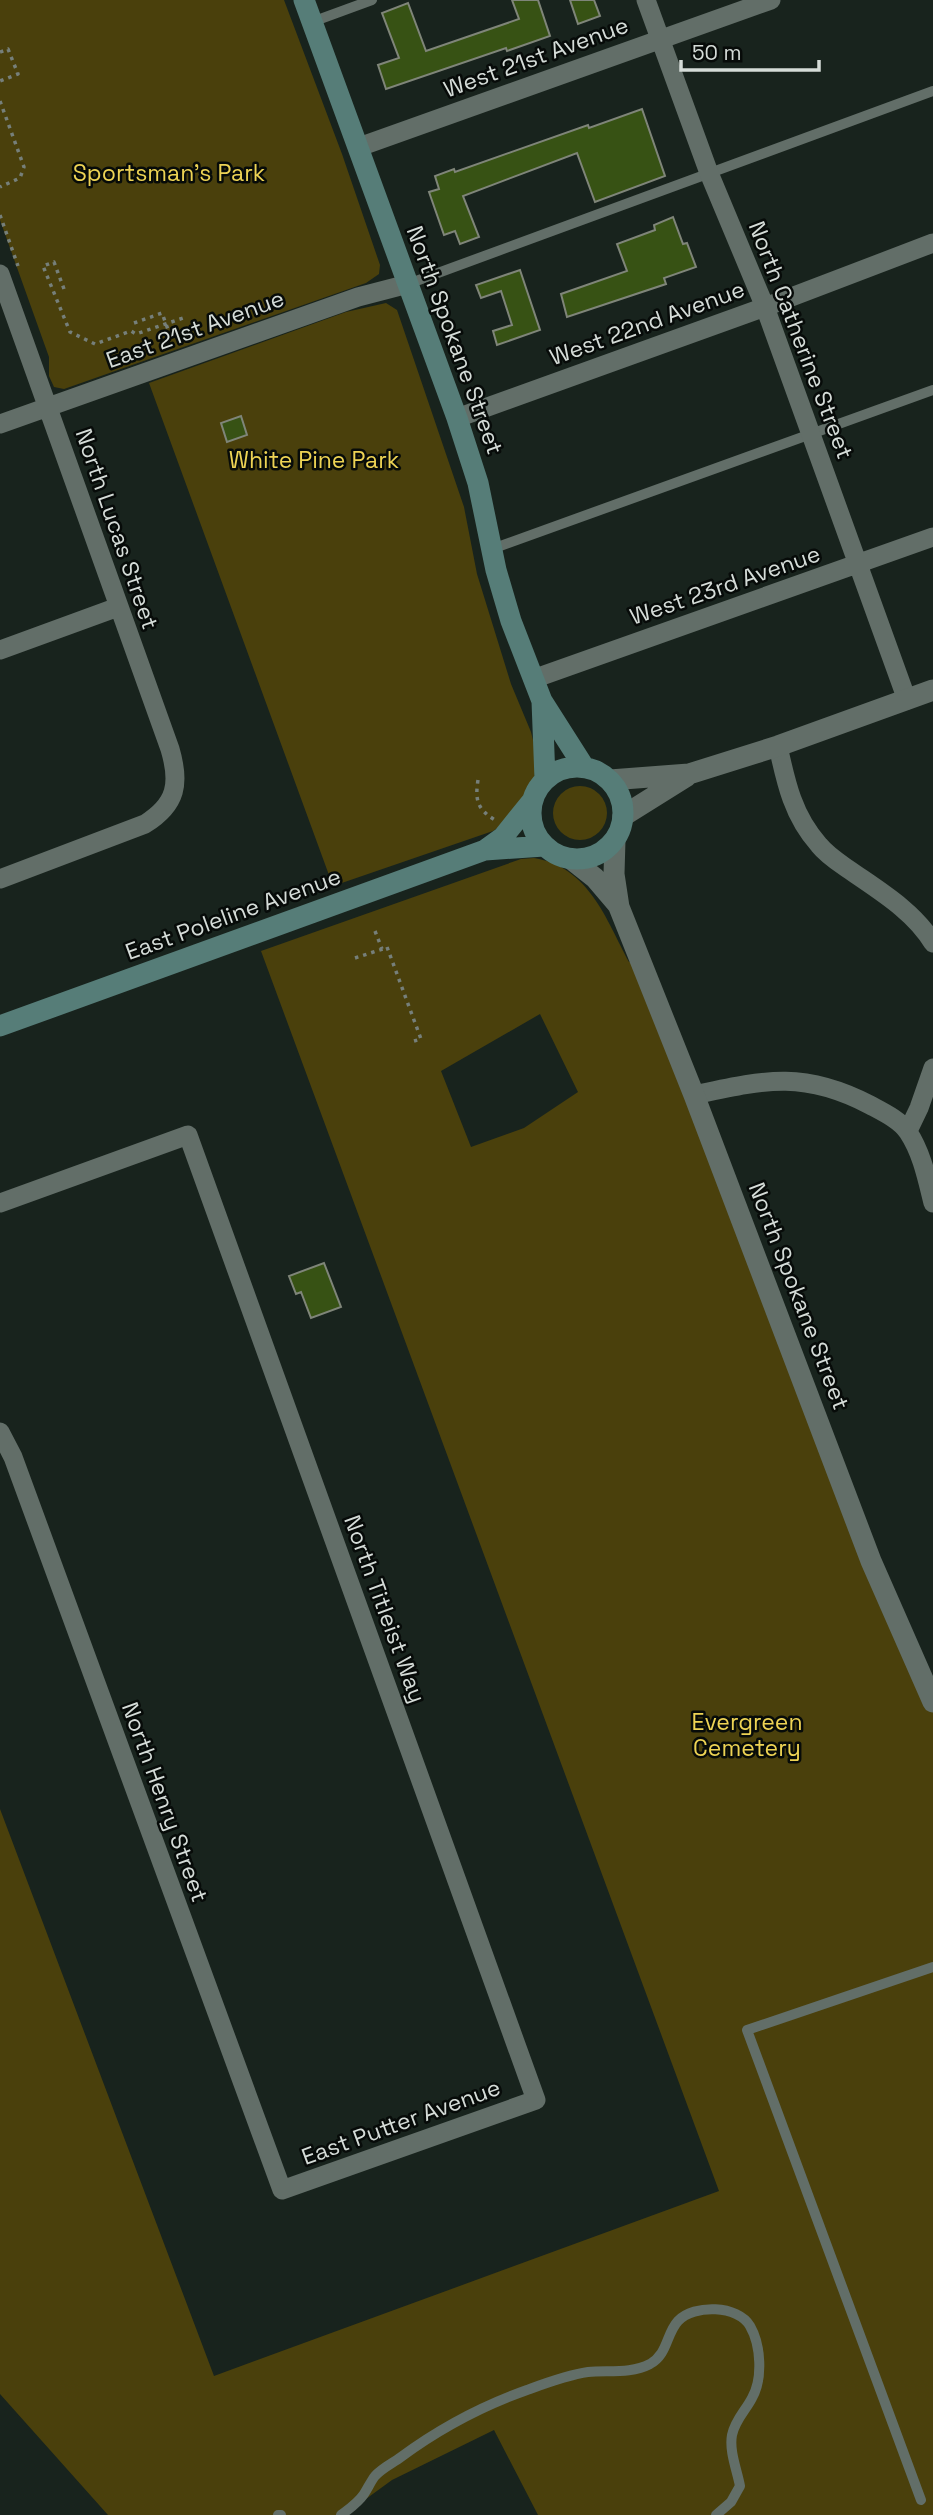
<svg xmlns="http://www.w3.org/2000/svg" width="933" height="2515" font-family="'Space Grotesk',sans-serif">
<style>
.green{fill:#4a400c;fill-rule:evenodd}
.building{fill:#375214;stroke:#7f8579;stroke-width:2}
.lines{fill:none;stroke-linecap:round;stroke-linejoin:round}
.path{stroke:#767f7a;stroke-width:3.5;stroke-dasharray:3.5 5;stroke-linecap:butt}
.service{stroke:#626e68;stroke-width:10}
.minor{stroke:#626e68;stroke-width:19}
.tertiary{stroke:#626e68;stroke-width:21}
.secondary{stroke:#567d78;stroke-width:21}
.labels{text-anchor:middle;stroke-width:5;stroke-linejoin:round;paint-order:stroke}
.street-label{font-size:23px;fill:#d5dcd8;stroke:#070b09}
.park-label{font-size:23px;fill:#edd354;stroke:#070b09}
</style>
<rect width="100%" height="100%" fill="#18231d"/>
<path class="green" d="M0,0H284L342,154L380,265L379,274L366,283L64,389L54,387L49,376V357L0,220Z
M386,303L397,310L464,507L477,574L511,684L531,732L537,757L534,780L529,792L506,822L493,831L333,886L149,383L346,312Z
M553 813a27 27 0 1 1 54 0a27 27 0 1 1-54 0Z
M534,858C589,867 606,919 629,962L639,959L933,1702V2515H538L494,2430L392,2480L344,2515H108L0,2394V1809L214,2376L719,2191L261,951L521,859ZM540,1014L578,1092L524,1128L471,1147L441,1071Z"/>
<path class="building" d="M512,0H538L550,36L507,51L506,48L386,89L378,65L399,58L382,13L408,3L426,51L519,19Z
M570,0H594L600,16L578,24Z
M642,109L665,176L595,202L577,153L463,196L479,237L460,244L455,231L444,235L429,192L439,189L435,176L454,169L455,172L588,125L589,128Z
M673,217L683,244L687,243L696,267L664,278L666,284L567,317L561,294L627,271L617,244L655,230L654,225Z
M520,270L540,330L497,345L493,331L512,325L501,291L481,298L476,285Z
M241,416L247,435L227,442L221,423Z
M324,1263L341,1307L311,1318L301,1292L296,1294L289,1276Z"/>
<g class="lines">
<path class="path" d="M0,52L8,49L18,74L0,81
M0,101L24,167L20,178L0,187
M0,215L18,266
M64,289L54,262L43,266L70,332L95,344L131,331L136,334L186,317
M134,323L162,313L170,335
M478,780C475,800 477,809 495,820
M375,931L382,949
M387,947L421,1039L414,1041
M355,958L386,948"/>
<path class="service" d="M312,22L372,0
M408,284L933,91
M492,549L933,390
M921,2500L747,2030L933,1967
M278,2515H281
M341,2515C349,2509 358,2503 364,2494C368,2488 371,2481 375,2476C382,2468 393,2463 401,2457C439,2429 482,2406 527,2390C546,2383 567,2375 588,2372C608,2370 631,2374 650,2364C668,2354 666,2334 678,2321C694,2304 738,2305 750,2326C761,2345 763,2379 752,2398C746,2410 735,2420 732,2435C729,2451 737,2470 740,2486L731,2502L716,2515"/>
<path class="minor" d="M646,0L709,173L765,307L907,700
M359,147L771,0
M0,274L170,749C180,783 177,804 145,824L0,879
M457,418L765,307L933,243
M0,424L358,297L408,284
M0,650L118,607
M533,679L933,537
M778,746C786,783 793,816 819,845C827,855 838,862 848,869C878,890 914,911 933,943
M694,1095C764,1080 803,1070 870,1105C883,1112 900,1120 908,1132C922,1153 927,1179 933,1203
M908,1131L919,1108L933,1068
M0,1203L188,1135L536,2100L282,2190L13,1457L0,1432"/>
<path class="tertiary" d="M610,780L689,774L778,746L933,690
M623,816L687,776
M615,840L614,874L619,907L694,1095L871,1561L933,1702
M571,859L595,878L618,905"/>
<path class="secondary" d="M304,0L457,418L478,483L496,570L511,621L542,701L584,767
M542,701L545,779
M531 813a46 46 0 1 1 92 0a46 46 0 1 1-92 0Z
M485,850L503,837L532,801
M0,1026L485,850L544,846"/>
</g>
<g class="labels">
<g class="street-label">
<text transform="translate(536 57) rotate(-20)" y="8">West 21st Avenue</text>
<text transform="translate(647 323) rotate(-20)" y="8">West 22nd Avenue</text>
<text transform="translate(195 329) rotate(-20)" y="8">East 21st Avenue</text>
<text transform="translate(455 340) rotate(70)" y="8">North Spokane Street</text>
<text transform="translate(801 340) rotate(69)" y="8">North Catherine Street</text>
<text transform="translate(117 529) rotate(71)" y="8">North Lucas Street</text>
<text transform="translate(725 585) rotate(-19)" y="8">West 23rd Avenue</text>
<text transform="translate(233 914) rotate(-20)" y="8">East Poleline Avenue</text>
<text transform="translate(799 1296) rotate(69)" y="8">North Spokane Street</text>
<text transform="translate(385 1609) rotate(70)" y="8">North Titleist Way</text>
<text transform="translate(165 1802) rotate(70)" y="8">North Henry Street</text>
<text transform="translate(401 2122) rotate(-20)" y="8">East Putter Avenue</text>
</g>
<g class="park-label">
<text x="169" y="181">Sportsman's Park</text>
<text x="314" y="468">White Pine Park</text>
<text x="747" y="1730">Evergreen<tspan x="747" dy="26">Cemetery</tspan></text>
</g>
</g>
<path d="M681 60v10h138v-10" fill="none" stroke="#d5dcd8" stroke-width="3.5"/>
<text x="692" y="60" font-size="21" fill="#d5dcd8" stroke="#070b09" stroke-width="5" paint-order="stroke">50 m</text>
</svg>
